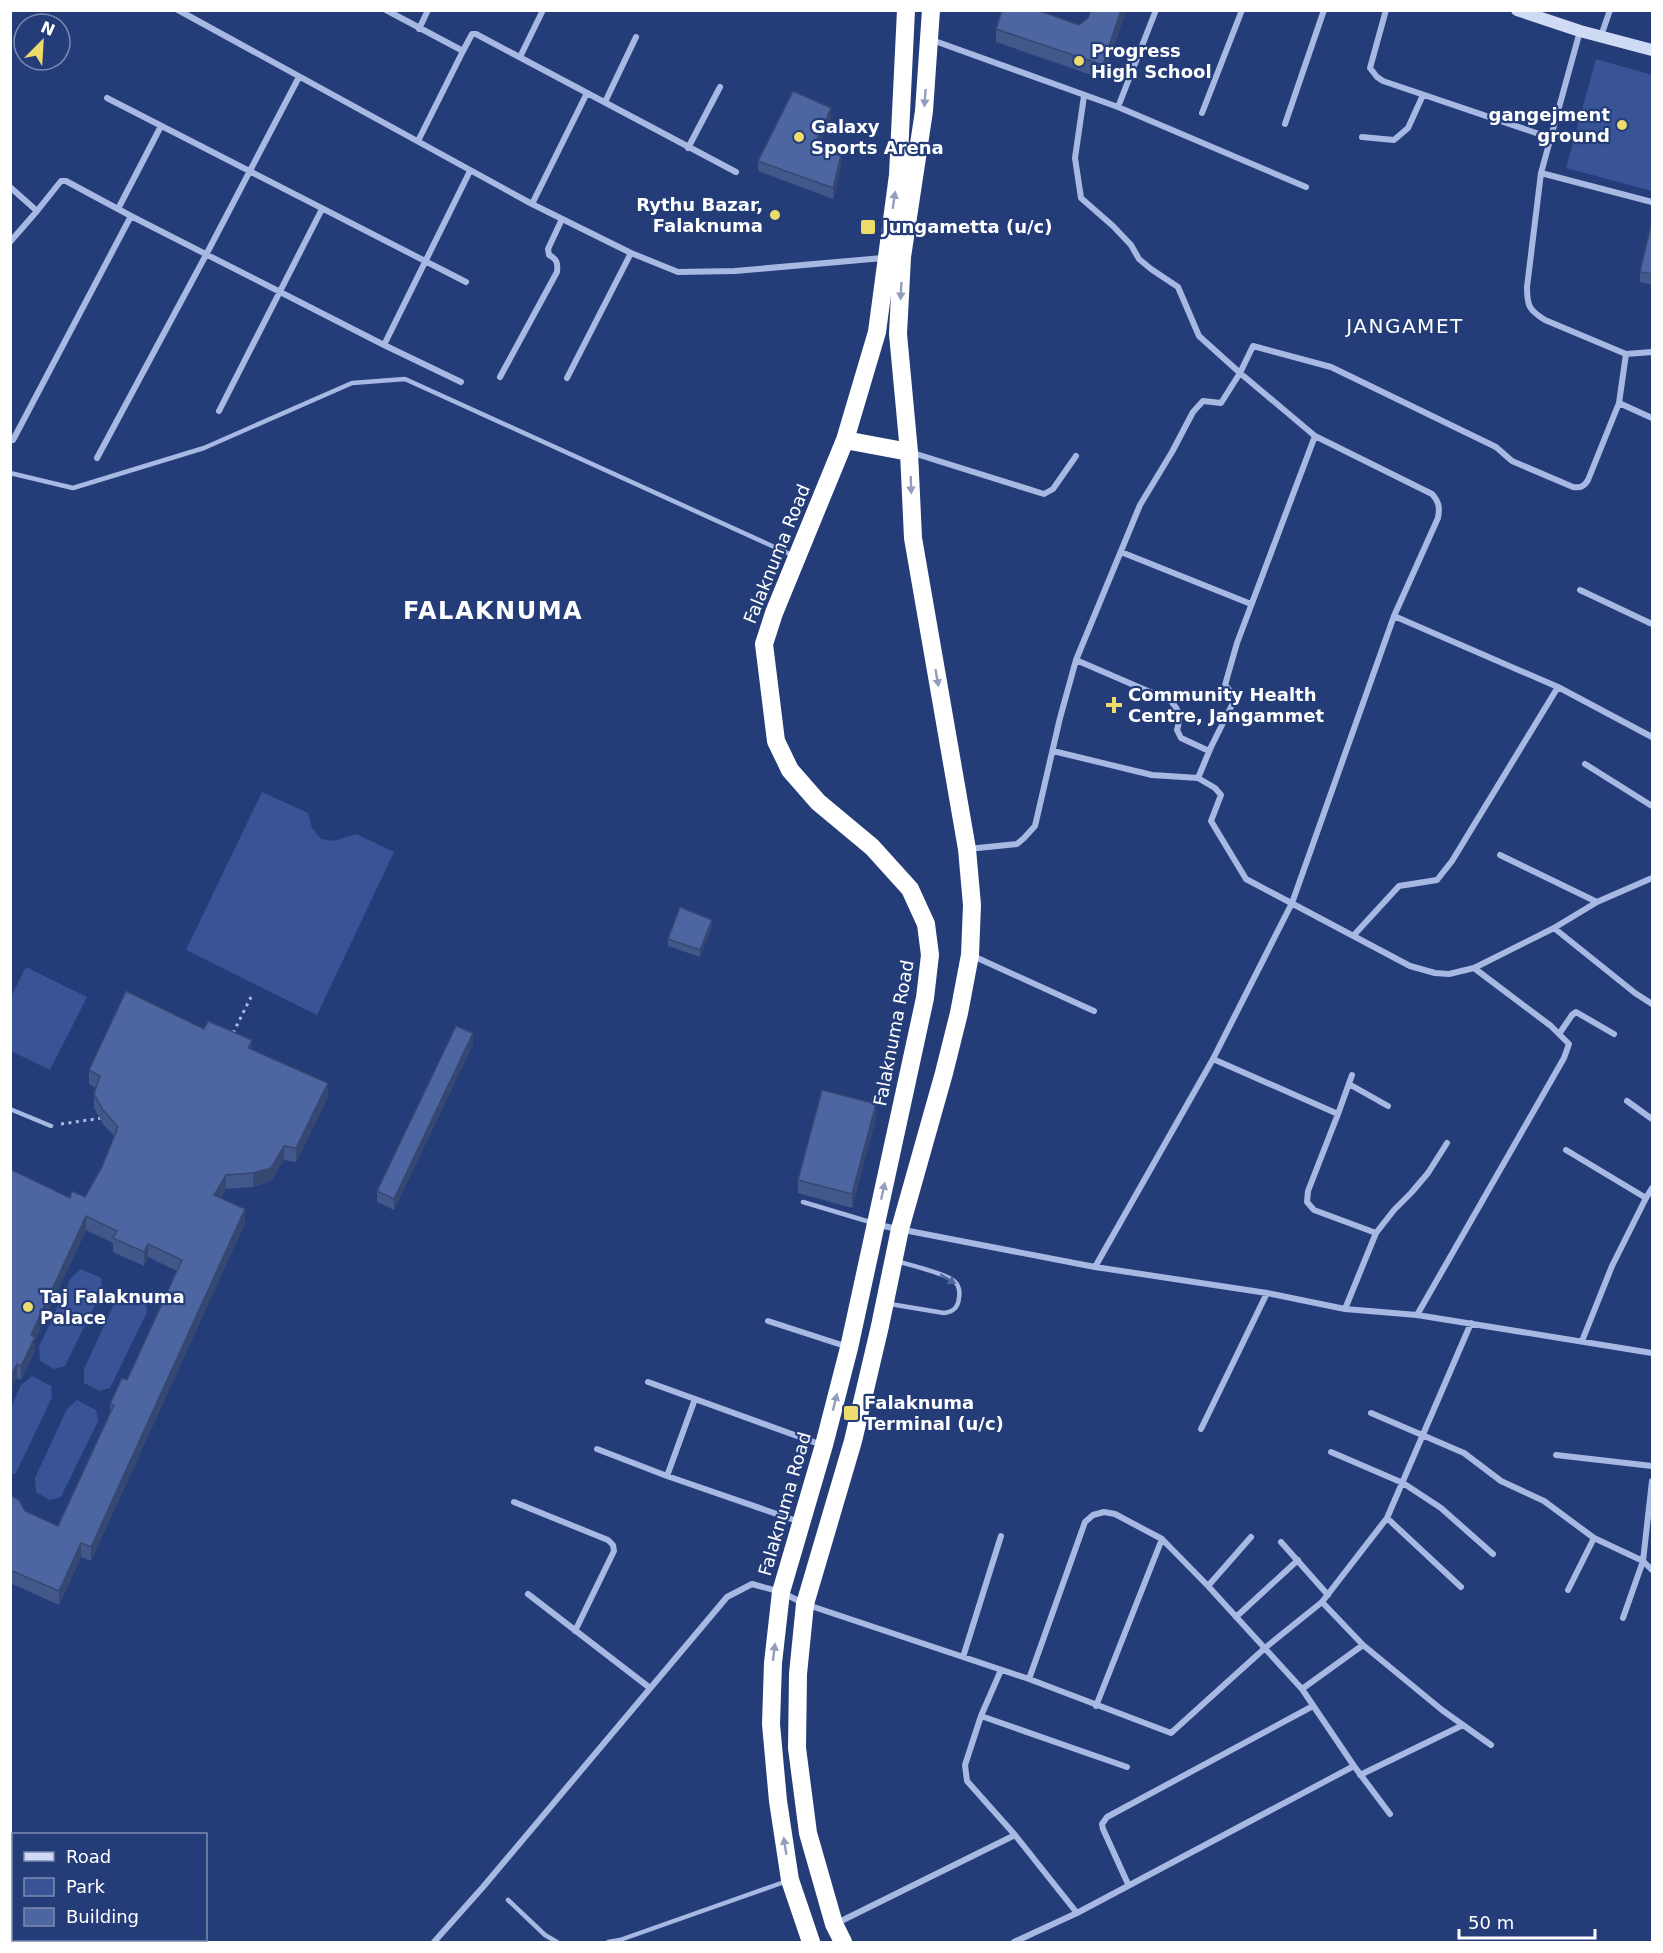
<svg xmlns="http://www.w3.org/2000/svg" width="1663" height="1953" font-family="'DejaVu Sans',sans-serif">
<style>
.green{fill:#385496}
.lines{fill:none;stroke-linecap:round;stroke-linejoin:round}
.path{stroke:#a7b9e3;stroke-width:3;stroke-dasharray:3 4.5;stroke-linecap:butt}
.lane{stroke:#a7b9e3;stroke-width:4.5}
.street{stroke:#a7b9e3;stroke-width:6}
.secondary{stroke:#cfdaf4;stroke-width:12}
.highway{stroke:#fff;stroke-width:18}
.wall{fill:#42588b}
.shaded-wall{fill:#364771}
.building{fill:#4d66a2;stroke:#364771;stroke-width:1.5}
.oneway{fill:#929ebc}
.oneway2{fill:#52689e}
.poi-dot{fill:#eddb6b;stroke:#243d79;stroke-width:2}
.labels{text-anchor:middle;stroke-width:4.5;stroke-linejoin:round;paint-order:stroke}
.poi-label{font-size:18px;font-weight:bold;fill:#fff;stroke:#243d79;text-anchor:start}
.street-label{font-size:18px;fill:#fff;stroke:#243d79}
.neighbourhood-label{font-size:20px;letter-spacing:1.5px;fill:#fff;stroke:#243d79}
.district-label{font-size:24px;font-weight:bold;letter-spacing:1.5px;fill:#fff;stroke:#243d79}
</style>
<rect width="100%" height="100%" fill="#243d79"/>
<path class="green" d="M1596,59L1652,75V191L1566,168Z
M262,792L308,813L312,828L321,839L334,841L356,834L394,852L317,1015L186,950Z
M26,967L87,997L50,1070L11,1051V997Z
M81,1269L101,1278L102,1290L65,1366L54,1369L40,1361L39,1347L71,1278Z
M126,1291L145,1300L147,1312L110,1388L99,1391L84,1383V1369L116,1300Z
M32,1376L51,1386L52,1397L16,1473L11,1475V1408L21,1385Z
M77,1400L96,1410L98,1421L61,1497L50,1500L36,1492L35,1478L67,1409Z"/>
<g class="lines">
<path class="path" d="M233,1033L251,997
M61,1124L102,1118"/>
<path class="lane" d="M10,473L73,488L204,448L352,383L405,379L792,555
M10,1109L51,1126
M803,1202L870,1222
M890,1304L944,1313C953,1312 958,1308 959,1298C960,1292 959,1285 954,1281C945,1273 910,1265 896,1261
M508,1900L545,1935L557,1942
M608,1942L620,1940L787,1881"/>
<path class="street" d="M178,10L532,204L631,253L678,272L735,271L883,258
M386,10L463,51L472,34H476L736,172
M1386,10L1370,68L1377,77L1383,81L1551,138
M419,29L428,10
M1580,31L1541,173L1527,287C1527,306 1529,310 1545,320L1626,354
M1601,36L1610,10
M932,40L1118,107L1306,187
M520,57L543,10
M1084,96L1075,158L1081,198L1113,226L1131,245L1139,259L1151,269L1178,287L1199,336L1240,373L1315,436L1432,494C1439,502 1440,507 1438,518L1394,616L1292,903L1213,1059L1095,1267
M107,98L466,282
M605,102L636,37
M1118,107L1156,10
M1202,113L1242,10
M1285,124L1324,10
M1362,137L1394,140L1408,128L1423,95
M418,141L463,51
M688,148L720,87
M1541,173L1652,202
M10,187L37,211L61,181H66L131,216L384,345L461,382
M532,204L587,93
M118,209L161,126
M10,242L37,211
M384,345L470,171
M1652,352L1626,354L1619,403L1652,418
M500,377L557,272C558,263 557,259 549,255L548,249L562,219
M567,378L631,253
M219,411L322,209
M1315,436L1237,643L1225,685L1231,692L1234,701L1211,747L1198,778L1215,788L1221,795L1211,821L1246,879L1410,966L1435,973L1449,974L1474,968L1554,928L1597,902L1652,878
M13,440L131,216
M913,453L1044,494L1053,489L1076,456
M97,458L207,253L299,77
M1121,552L1251,604
M1580,590L1652,624
M1394,616L1558,687L1652,737
M1076,660L1171,701C1180,712 1181,716 1177,730L1181,738L1209,751
M1053,751L1152,775L1198,778
M1585,764L1652,806
M968,849L1017,844L1024,838L1035,826L1060,718L1076,660L1140,505L1172,452L1193,412L1203,401L1221,403L1240,373L1253,346L1331,367L1496,447L1512,461L1573,487C1580,488 1584,487 1588,480L1619,403
M1500,855L1597,902
M1554,928L1635,993L1652,1004
M1354,935L1399,886L1437,880L1452,861L1558,687
M973,956L1094,1011
M1559,1034L1572,1015L1576,1012L1614,1034
M1213,1059L1338,1114L1352,1075
M1349,1084L1388,1106
M1627,1101L1652,1119
M1338,1114L1308,1191L1307,1202L1314,1210L1376,1233L1345,1309
M1566,1150L1646,1198L1652,1188
M878,1225L1095,1267L1267,1293L1345,1309L1417,1315L1652,1353
M1376,1233L1394,1210L1411,1193L1428,1173L1447,1143
M1417,1315L1564,1058L1569,1044L1551,1026L1474,968
M768,1321L848,1347
M1582,1341L1612,1266L1646,1198
M648,1382L822,1445
M1371,1413L1464,1453L1501,1481L1544,1501L1594,1538L1643,1561L1652,1570
M1201,1429L1267,1293
M597,1449L667,1476L800,1522
M1331,1452L1403,1483L1441,1508L1493,1554
M1556,1455L1652,1466
M667,1476L695,1399
M514,1502L608,1540L613,1545L614,1551L575,1631
M1387,1518L1461,1587
M1281,1542L1328,1595
M1208,1586L1251,1537
M1568,1590L1594,1538
M528,1594L650,1688
M1322,1602L1363,1645L1442,1710L1491,1745
M1236,1617L1298,1560
M1623,1618L1643,1561L1652,1481
M963,1657L1001,1536
M1001,1670L981,1716L965,1765L967,1781L1015,1835L1077,1913
M1029,1679L1085,1522L1093,1515L1104,1512L1115,1514L1162,1539L1208,1586L1302,1689L1354,1766L1390,1814
M1302,1689L1363,1645
M1096,1706L1162,1539
M981,1716L1127,1767
M1360,1775L1463,1725
M1128,1884L1103,1829L1102,1824L1107,1817L1313,1706
M835,1924L1015,1835
M434,1942L483,1887L727,1597L752,1584L781,1592L805,1604L1029,1679L1171,1733L1265,1648L1322,1602L1387,1518L1471,1323
M1014,1942L1077,1913L1354,1766"/>
<path class="secondary" d="M1517,10L1580,31L1652,50"/>
<path class="highway" d="M845,440L909,452
M811,1942L790,1880L778,1801L771,1724L773,1663L781,1592L824,1445L849,1348L925,998L930,955L926,924L910,889L872,847L818,802L790,770L776,741L764,644L774,613L845,440L877,332L898,175L906,10
M843,1942L834,1924L808,1833L797,1748L798,1674L805,1604L853,1441L880,1326L900,1229L944,1073L959,1013L970,955L972,905L967,849L913,538L909,452L898,334L902,257L924,111L931,10"/>
</g>
<path class="wall" d="M1126,10L1103,79L996,42V29L1079,25Z
M831,118L818,147L841,167L833,199L758,171V161Z
M1653,216V285L1640,282V272Z
M712,927L700,957L668,946V939Z
M204,1029L252,1050L328,1097L296,1162L284,1160L271,1181L253,1187L226,1189L221,1198L245,1223L91,1561L81,1557L59,1605L10,1583V1495L25,1511L58,1526L110,1412V1404L127,1380L177,1271L148,1257L144,1266L113,1252V1243L86,1230L35,1340V1351L21,1380L17,1378L10,1169L70,1198L85,1197L102,1167L114,1136L103,1124L94,1108V1094L96,1088L89,1084V1070Z
M473,1044L394,1210L377,1202V1191Z
M876,1118L852,1208L798,1193V1180Z"/>
<path class="shaded-wall" d="M1121,10H1126L1103,79V65Z
M831,108V118L814,156V146Z
M841,156V167L833,199V188Z
M712,920V927L700,957V950Z
M473,1033V1044L394,1210V1199Z
M252,1040V1054L248,1048Z
M328,1083V1097L296,1162V1148Z
M876,1104V1118L852,1208V1194Z
M284,1146V1160L271,1181L253,1187V1173Z
M226,1175V1189L214,1209V1195Z
M245,1209V1223L91,1561V1547Z
M86,1216V1230L35,1340V1351L21,1380V1366L31,1335Z
M148,1244V1257L144,1266V1252Z
M17,1364V1378L10,1392V1378Z
M81,1543V1557L59,1605V1591Z"/>
<path class="building" d="M1002,10H1037L1079,25L1088,18L1091,10H1121L1103,65L996,29Z
M793,91L831,108L814,146L841,156L833,188L758,161Z
M1653,216V274L1640,272Z
M680,907L712,920L700,950L668,939Z
M126,991L204,1029L208,1021L252,1040L248,1048L328,1083L296,1148L284,1146L271,1168L253,1173L226,1175L214,1195L245,1209L91,1547L81,1543L59,1591L10,1570V1495L19,1500L25,1511L58,1526L114,1405L110,1404L122,1378L127,1380L182,1260L148,1244L144,1252L113,1238L117,1231L86,1216L31,1335L35,1337L21,1366L17,1364L10,1378V1169L70,1198L72,1191L85,1197L102,1167L118,1127L103,1110L94,1094L100,1076L89,1070Z
M456,1026L473,1033L394,1199L377,1191Z
M822,1090L876,1104L852,1194L798,1180Z"/>
<defs><path id="oneway-solid" d="M-6-.8H1V-3.2L6.5 0L1 3.2V.8H-6Z" transform="scale(1.5)"/></defs>
<g class="oneway">
<use href="#oneway-solid" transform="translate(925 98) rotate(94)"/>
<use href="#oneway-solid" transform="translate(894 200) rotate(-82)"/>
<use href="#oneway-solid" transform="translate(901 291) rotate(93)"/>
<use href="#oneway-solid" transform="translate(911 485) rotate(88)"/>
<use href="#oneway-solid" transform="translate(937 678) rotate(80)"/>
<use href="#oneway-solid" transform="translate(883 1191) rotate(-78)"/>
<use href="#oneway-solid" transform="translate(835 1402) rotate(-76)"/>
<use href="#oneway-solid" transform="translate(774 1652) rotate(-83)"/>
<use href="#oneway-solid" transform="translate(785 1846) rotate(-99)"/>
</g>
<use class="oneway2" href="#oneway-solid" transform="translate(948 1279) rotate(31)"/>
<g class="poi-dot">
<circle cx="1079" cy="61" r="6"/>
<circle cx="1622" cy="125" r="6"/>
<circle cx="799" cy="137" r="6"/>
<circle cx="775" cy="215" r="6"/>
<rect x="860" y="219" width="16" height="16" rx="3"/>
<path d="M1111 696h6v6h6v6h-6v6h-6v-6h-6v-6h6z"/>
<circle cx="28" cy="1307" r="6"/>
<rect x="843" y="1405" width="16" height="16" rx="3"/>
</g>
<g class="labels">
<g class="poi-label">
<text x="1091" y="57">Progress<tspan x="1091" dy="21">High School</tspan></text>
<text x="1610" y="121" text-anchor="end">gangejment<tspan x="1610" dy="21">ground</tspan></text>
<text x="811" y="133">Galaxy<tspan x="811" dy="21">Sports Arena</tspan></text>
<text x="763" y="211" text-anchor="end">Rythu Bazar,<tspan x="763" dy="21">Falaknuma</tspan></text>
<text x="882" y="233">Jungametta (u/c)</text>
<text x="1128" y="701">Community Health<tspan x="1128" dy="21">Centre, Jangammet</tspan></text>
<text x="40" y="1303">Taj Falaknuma<tspan x="40" dy="21">Palace</tspan></text>
<text x="864" y="1409">Falaknuma<tspan x="864" dy="21">Terminal (u/c)</tspan></text>
</g>
<g class="street-label">
<text transform="translate(777 554) rotate(-68)" y="6">Falaknuma Road</text>
<text transform="translate(894 1033) rotate(-79)" y="6">Falaknuma Road</text>
<text transform="translate(785 1504) rotate(-74)" y="6">Falaknuma Road</text>
</g>
<g class="neighbourhood-label">
<text x="1405" y="333">JANGAMET</text>
</g>
<g class="district-label">
<text x="493" y="619">FALAKNUMA</text>
</g>
</g>
<rect width="1663" height="1953" fill="none" stroke="#ffffff" stroke-width="24"/>
<rect x="12" y="1833" width="195" height="108" fill="#243d79" stroke="#7c8baf" stroke-width="1.5"/>
<rect x="24" y="1852" width="30" height="9" fill="#cfdaf4" stroke="#7c8baf" stroke-width="1.5"/>
<text x="66" y="1863" font-size="18" fill="#ffffff">Road</text>
<rect x="24" y="1878" width="30" height="18" fill="#385496" stroke="#7c8baf" stroke-width="1.5"/>
<text x="66" y="1893" font-size="18" fill="#ffffff">Park</text>
<rect x="24" y="1908" width="30" height="18" fill="#4d66a2" stroke="#7c8baf" stroke-width="1.5"/>
<text x="66" y="1923" font-size="18" fill="#ffffff">Building</text>
<g transform="translate(42 42) rotate(24)"><circle r="28" fill="#243d79" stroke="#7c8baf" stroke-width="1.5"/>
<path d="M0-4.5L10 22L0 15L-10 22Z" fill="#eddb6b"/>
<text y="-9" font-size="16" font-weight="bold" text-anchor="middle" fill="#ffffff">N</text>
</g>
<path d="M1459 1929v9h136v-9" fill="none" stroke="#ffffff" stroke-width="3"/>
<text x="1468" y="1929" font-size="18" fill="#ffffff" stroke="#243d79" stroke-width="4.5" paint-order="stroke">50 m</text>
</svg>
